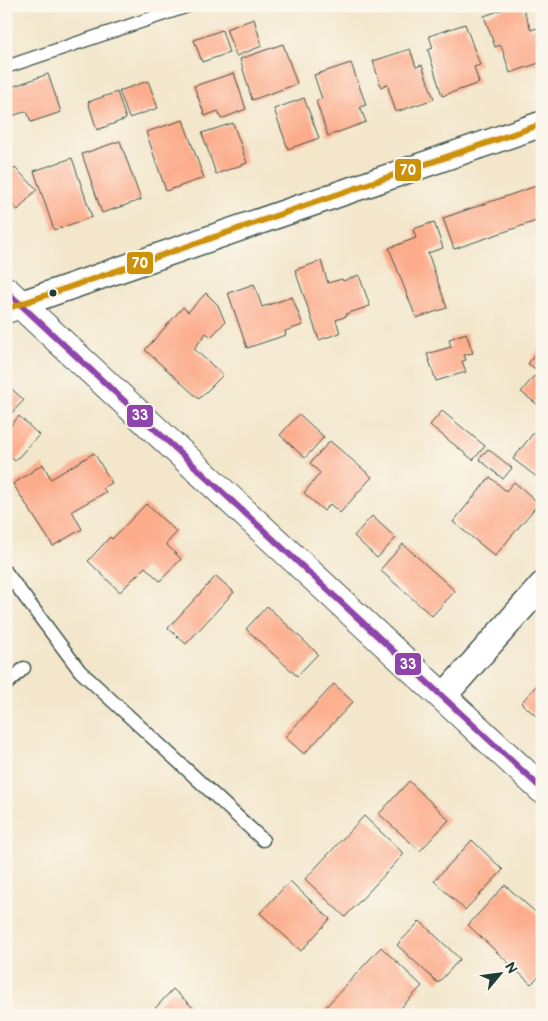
<svg xmlns="http://www.w3.org/2000/svg" width="548" height="1021" font-family="'Balsamiq Sans',sans-serif">
<style>
.building{fill:#fcac8b}
.lines{fill:none;stroke-linecap:round;stroke-linejoin:round}
.service-casing{stroke:#3f564b;stroke-width:15}
.minor-casing{stroke:#3f564b;stroke-width:28}
.tertiary-casing{stroke:#3f564b;stroke-width:30}
.secondary-casing{stroke:#3f564b;stroke-width:30}
.service{stroke:#fff;stroke-width:12}
.minor{stroke:#fff;stroke-width:25}
.tertiary{stroke:#fff;stroke-width:28}
.secondary{stroke:#fff;stroke-width:28}
.bus-1-casing{stroke:#fbf7ec;stroke-width:10}
.bus-2-casing{stroke:#fbf7ec;stroke-width:10}
.bus-1{stroke:#8e44ad;stroke-width:6}
.bus-2{stroke:#cc910a;stroke-width:6}
.bus-dot{fill:#1f3d34;stroke:#fbf7ec;stroke-width:2}
.line-badge{stroke:#fbf7ec;stroke-width:2}
.badge-label{font-size:14px;text-anchor:middle;font-weight:bold;fill:#fff}
</style>
<rect width="100%" height="100%" fill="#fbf7ec"/>
<filter id="ink" filterUnits="userSpaceOnUse"><feTurbulence type="fractalNoise" baseFrequency=".02" numOctaves="2"/><feDisplacementMap in="SourceGraphic" scale="10" xChannelSelector="R" yChannelSelector="G"/><feConvolveMatrix kernelMatrix="1 2 1 2 8 2 1 2 1" color-interpolation-filters="sRGB"/></filter>
<filter id="wash" filterUnits="userSpaceOnUse"><feTurbulence type="fractalNoise" baseFrequency=".0096" numOctaves="4" result="noise"/><feDisplacementMap in="SourceGraphic" scale="20" xChannelSelector="R" yChannelSelector="G"/><feGaussianBlur stdDeviation="1.12" result="paint"/><feColorMatrix in="noise" values="0 0 0 0 0 0 0 0 0 0 0 0 0 0 0 0 0 1.4 0 .05"/><feComposite in="paint" operator="in"/></filter>
<g filter="url(#wash)">
<rect width="100%" height="100%" fill="#f3e6cb"/>
<g id="blocks">
<path class="building" d="M512,6H522L531,30L537,28L542,42V62L510,73L501,45L495,47L484,16Z
M254,19L262,46L236,56L226,29Z
M465,24L480,65L474,67L479,83L442,96L428,50L433,48L429,36Z
M222,30L229,53L202,62L194,40Z
M283,44L297,84L252,100L240,59Z
M410,49L416,67L422,65L434,99L396,112L387,84L381,87L373,61Z
M351,63L366,105L360,107L366,122L328,136L316,101L322,99L314,75Z
M234,73L246,109L221,119L218,111L205,116L194,86Z
M48,74L61,112L31,122L27,111L6,118V89Z
M148,81L158,108L129,118L119,91Z
M117,92L126,119L97,130L88,102Z
M304,98L319,138L288,149L274,109Z
M183,120L204,178L166,191L146,132Z
M233,123L247,163L216,174L202,133Z
M120,141L141,200L102,213L82,154Z
M72,158L92,217L54,230L34,171Z
M15,168L37,189L18,210L6,199V178Z
M542,184V219L454,249L443,218Z
M434,222L443,248L428,253L447,308L416,318L389,248L416,238L413,229Z
M321,261L328,283L342,279L343,281L359,275L370,306L346,314L347,316L336,320L340,333L319,340L295,270Z
M254,284L262,307L292,297L303,325L285,331L286,335L247,348L228,293Z
M206,293L218,305L225,322L211,337L206,333L194,349L223,375L199,399L145,350L183,307L188,312Z
M466,333L473,353L464,355L466,360L462,361L466,372L436,381L427,354L451,347L449,339Z
M542,345V373L528,364Z
M534,376L542,382V408L521,392Z
M6,384L24,400L6,419Z
M442,411L485,446L473,460L430,425Z
M299,414L324,437L305,458L280,435Z
M19,416L39,435L15,461L6,452V431Z
M542,422V481L513,459Z
M330,441L372,477L340,513L330,504L324,511L304,493L320,473L310,463Z
M488,449L512,468L503,479L479,459Z
M94,453L112,483L103,488L106,492L72,511L82,529L53,546L13,484L43,464L51,479Z
M490,477L506,491L514,482L539,503L495,556L453,522Z
M146,504L177,532L166,544L181,559L160,581L145,567L120,592L88,561L110,537L112,539Z
M372,516L396,538L377,558L354,536Z
M403,544L455,591L432,616L380,570Z
M216,576L234,592L186,644L168,628Z
M267,606L318,654L297,676L246,629Z
M542,679V721L521,703Z
M334,684L353,702L304,754L285,737Z
M409,781L449,820L420,851L379,814Z
M364,816L404,854L345,917L305,879Z
M472,840L503,870L465,910L434,881Z
M290,881L330,919L301,951L260,913Z
M505,885L542,918V973L531,984L468,925Z
M420,921L460,959L438,983L397,945Z
M381,947L422,986L394,1015H328L323,1010Z
M173,989L201,1015H149Z"/>
</g>
</g>
<g filter="url(#ink)">
<use href="#blocks" fill-opacity="0" stroke="#3f564b" stroke-width="1"/>
<g class="lines">
<g class="service-casing">
<path id="service" d="M6,67L188,6
M6,572L80,671L263,840
M6,685L24,668"/>
</g>
<g class="minor-casing">
<path id="minor" d="M20,304L542,124
M443,697L542,585"/>
</g>
<g class="tertiary-casing">
<path id="tertiary" d="M6,291L542,789"/>
</g>
<g class="secondary-casing">
<path id="secondary" d="M6,309L20,304"/>
</g>
<use href="#service" class="service"/>
<use href="#minor" class="minor"/>
<use href="#tertiary" class="tertiary"/>
<use href="#secondary" class="secondary"/>
<g class="bus-1-casing">
<path id="bus-1" d="M6,291L542,789"/>
</g>
<g class="bus-2-casing">
<path id="bus-2" d="M6,309L542,124"/>
</g>
<use href="#bus-1" class="bus-1"/>
<use href="#bus-2" class="bus-2"/>
</g>
</g>
<circle class="bus-dot" cx="53" cy="293" r="4.5"/>
<g class="line-badge">
<rect x="394" y="158" width="28" height="24" rx="5" fill="#cc910a"/>
<rect x="126" y="251" width="28" height="24" rx="5" fill="#cc910a"/>
<rect x="126" y="404" width="28" height="24" rx="5" fill="#8e44ad"/>
<rect x="394" y="652" width="28" height="24" rx="5" fill="#8e44ad"/>
</g>
<g class="badge-label">
<text x="408" y="175">70</text>
<text x="140" y="268">70</text>
<text x="140" y="420">33</text>
<text x="408" y="669">33</text>
</g>
<rect width="548" height="1021" fill="none" stroke="#fbf7ec" stroke-width="25"/>
<g transform="translate(500 974) rotate(61)" stroke="#fbf7ec" stroke-width="4" paint-order="stroke">
<path d="M0-4L9 19L0 12L-9 19Z" fill="#1f3d34"/>
<text y="-8" font-size="14" font-weight="bold" text-anchor="middle" fill="#1f3d34">N</text>
</g>
</svg>
